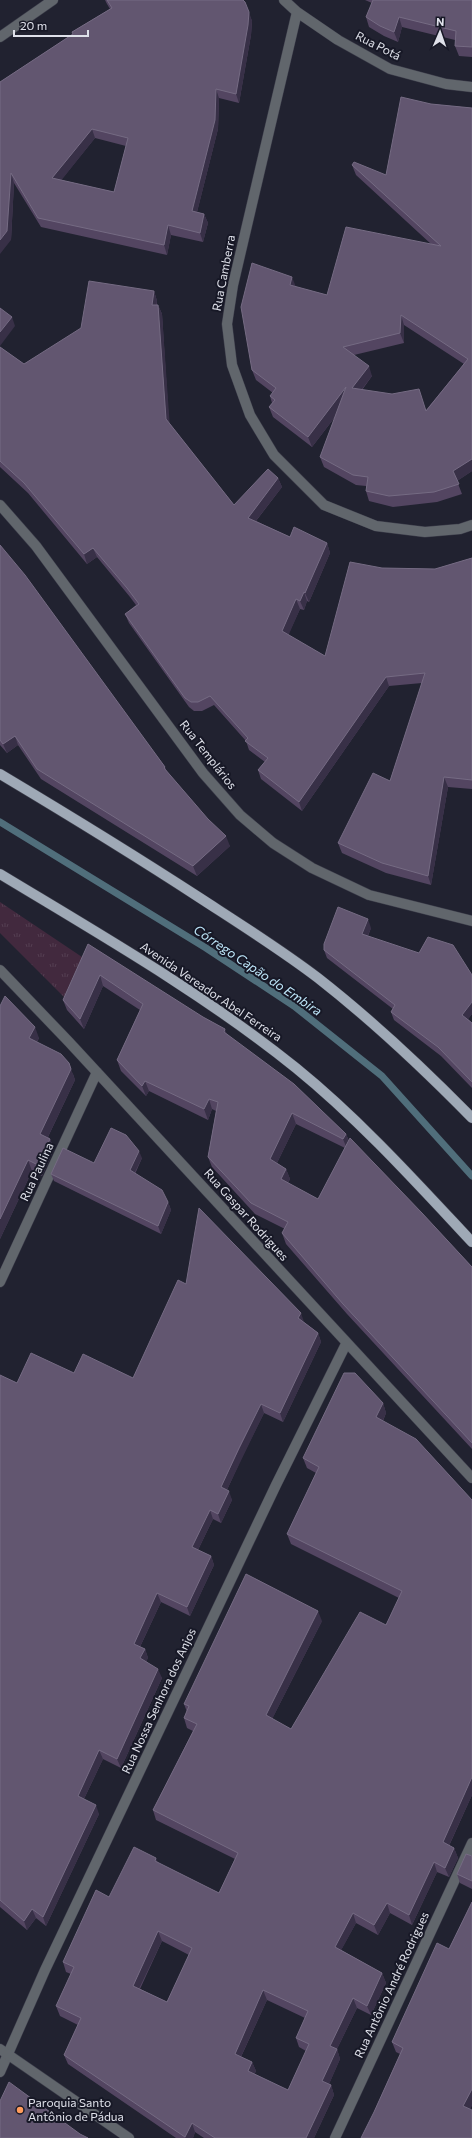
<svg xmlns="http://www.w3.org/2000/svg" width="472" height="2138" font-family="Commissioner,sans-serif">
<style>
.park{fill:url(#park-tufts)}
.lines{fill:none;stroke-linecap:round;stroke-linejoin:round}
.stream{stroke:#506e7b;stroke-width:7}
.minor-casing{stroke:#3c3d4a;stroke-width:11}
.tertiary-casing{stroke:#3c3d4a;stroke-width:11}
.primary-casing{stroke:#3c3d4a;stroke-width:11}
.minor{stroke:#61666c;stroke-width:10}
.tertiary{stroke:#61666c;stroke-width:10}
.primary{stroke:#9fa9b6;stroke-width:10}
.wall{fill:#534561;fill-rule:evenodd}
.shaded-wall{fill:#383047}
.building{fill:#625670;stroke:#756b83;fill-rule:evenodd}
.poi-dot{fill:#ff9b5b;stroke:#171826;stroke-width:1.5}
.labels{text-anchor:middle;stroke-width:4;stroke-linejoin:round;paint-order:stroke}
.street-label{font-size:12px;fill:#dfe1ea;stroke:#171826}
.poi-label{font-size:12px;fill:#dfe1ea;stroke:#171826;text-anchor:start}
.water-label{font-size:13px;font-style:italic;fill:#bee6f9;stroke:#171826}
</style>
<defs>
<pattern id="park-tufts" width="24" height="20" patternUnits="userSpaceOnUse"><rect width="24" height="20" fill="#42293e"/><path d="M3 7l-1-3M5 7V3M7 7l1-3M15 17l-1-3M17 17v-4M19 17l1-3" fill="none" stroke="#543e51"/></pattern>
</defs>
<rect width="100%" height="100%" fill="#212230"/>
<path class="park" d="M0,902L82,957L64,997L0,933Z"/>
<g class="lines">
<path class="stream" d="M0,822L206,948L294,1006L382,1076L472,1176"/>
<g class="minor-casing">
<path id="minor" d="M284,0L297,12L338,40L390,69L446,84L472,87
M297,12L233,285L227,324L232,365L250,415L274,455L324,505L376,526L425,532L460,529L472,525
M0,37L53,0
M0,970L69,1042L472,1478
M0,1282L97,1072
M0,2072L45,1970L276,1485L346,1344
M335,2138L472,1843"/>
</g>
<g class="tertiary-casing">
<path id="tertiary" d="M0,505L36,546L203,773L240,815L273,843L312,868L369,895L472,921
M0,2049L129,2138"/>
</g>
<g class="primary-casing">
<path id="primary" d="M0,774C67,814 134,855 200,898C240,924 280,949 318,978C373,1021 423,1068 472,1118
M0,874C101,935 204,994 296,1068C360,1120 416,1182 472,1242"/>
</g>
<use href="#minor" class="minor"/>
<use href="#tertiary" class="tertiary"/>
<use href="#primary" class="primary"/>
</g>
<path class="wall" d="M105,0H243L252,21L251,35L239,103L219,98L218,129L197,212L204,214L208,223L203,242L171,235L167,255L41,227L14,183L11,240L0,82L73,34L72,32L110,9L107,4ZM95,138L126,146L114,192L61,180Z
M365,0H472V57L459,56L455,46V40L402,27L398,42L384,36L369,27L366,17L372,3Z
M431,104L472,108V471L457,481L462,494L437,502L393,507L369,501L366,491V486L356,485L324,467L320,457L335,417L312,447L273,417L269,407L272,403L270,396L273,393L256,380L252,370L296,287L327,295L431,244L356,175L352,165L386,175ZM404,325L464,364L426,410L362,390L372,376L354,355L404,343Z
M154,291L157,301V305H158L162,314L169,423L234,505L278,478L282,487L256,521L290,537L327,543L330,553L309,602L307,601L304,610L300,609L288,635L325,656L382,568L435,569L472,558V789L448,787L431,885L386,873L342,853L338,843L390,781L422,683L389,686L302,811L261,779L258,770L265,762L249,750L246,741L214,705L202,711H194L189,707L129,623L125,614L136,605L130,597L97,557L87,564L28,493L0,467V347L24,364Z
M0,545L165,767L167,772L230,846L197,876L41,779L18,745L7,753L0,745Z
M371,928L368,936L472,1014L468,1019L472,1023V1088L441,1056L394,1020L391,1012L393,1009L327,958L324,950Z
M88,944L228,1035L346,1134L349,1141L472,1267V1449L347,1314L286,1244L282,1233L285,1229L255,1214L212,1167L208,1157L216,1111L212,1109L208,1120L149,1091L146,1096L121,1071L117,1060L140,1010L103,986L84,1029L67,1010L63,1000ZM296,1124L345,1148L318,1199L288,1183L290,1179L286,1169L277,1163Z
M0,1006L39,1038L37,1042L73,1074L75,1080L48,1137L50,1139L54,1149L42,1176L32,1171L0,1239Z
M142,1158L135,1174L168,1202L171,1210L161,1234L54,1181L51,1174L94,1163Z
M186,1284L304,1322L318,1333L321,1342L283,1422L264,1413L242,1457L227,1490L232,1500L221,1523L213,1519L198,1550L211,1556L214,1565L190,1616L161,1602L140,1647L145,1649L148,1658L146,1661L162,1678L121,1768L103,1759L84,1799L99,1814L46,1926L36,1918L27,1930L0,1907V1375L17,1383L74,1373L133,1378Z
M383,1403L386,1413L383,1421L472,1795L449,1846L454,1848L458,1858L449,1877L437,1872L412,1925L390,1913L378,1935L356,1923L341,1950L382,1973L386,1983L371,2015L357,2008L337,2049L340,2059L329,2084L331,2085L334,2095L314,2138H204L195,2132L193,2138H176L68,2064L64,2055L78,2025L60,2016L56,2006L71,1974L66,1972L63,1962L109,1897L158,1863L219,1893L235,1859L156,1820L153,1810L193,1731L187,1728L184,1718L187,1712L184,1704L322,1621L272,1719L291,1729L386,1625L399,1598L291,1544L287,1534L316,1473L307,1468L303,1458ZM162,1941L189,1955L167,2002L140,1989ZM267,2000L305,2018L296,2038L299,2047L306,2051L288,2090L254,2075L256,2071L252,2062L241,2057Z
M472,1856V1889L460,1883L457,1874Z
M472,1902V2105L470,2109L374,2112L400,2054L396,2052L392,2042L449,1949Z"/>
<path class="shaded-wall" d="M249,12L252,21L251,35L239,103L236,94Z
M399,17L402,27L398,42L394,32Z
M216,89L219,98L218,129L195,220L192,211Z
M92,129L95,138L56,187L52,178Z
M11,173L14,183L11,240L0,254V240Z
M204,214L208,223L203,242L200,233Z
M168,225L171,235L167,255L164,245Z
M292,277L296,287L290,285Z
M154,291L157,301L155,315L152,305Z
M158,305L162,314L170,428L166,419Z
M401,315L404,325V343L400,333Z
M12,317L15,326L0,346V332Z
M369,366L372,376L355,398L352,388Z
M346,387L350,397L312,447L308,437Z
M472,459V471L457,481L453,471Z
M278,478L282,487L251,527L248,518Z
M327,543L330,553L309,602L305,593Z
M93,548L97,557L87,564L84,554Z
M304,592L307,601L304,610L300,601Z
M296,599L300,609L286,641L282,631Z
M386,677L389,686L302,811L299,802Z
M15,736L18,745L7,753L3,744Z
M444,777L448,787L431,885L428,876Z
M226,836L230,846L197,876L193,866Z
M368,919L371,928L365,942L362,934Z
M100,975L103,986L84,1029L80,1019Z
M472,1002V1014L465,1023L462,1015Z
M35,1027L39,1038L33,1049L29,1038Z
M225,1029L229,1040L224,1032Z
M69,1063L75,1080L44,1145L40,1134Z
M145,1081L149,1091L146,1096L142,1086Z
M209,1099L212,1109L208,1120L204,1109Z
M292,1113L296,1124L274,1169L270,1159Z
M346,1134L350,1144L347,1149L343,1139Z
M50,1139L54,1149L42,1176L38,1165Z
M139,1151L142,1158L132,1178L130,1170Z
M28,1160L32,1171L0,1239V1219Z
M286,1169L290,1179L285,1189L281,1179Z
M168,1202L171,1210L161,1234L158,1226Z
M301,1313L304,1322L301,1327L298,1318Z
M318,1333L321,1342L283,1422L280,1413Z
M383,1403L386,1413L380,1427L376,1417Z
M261,1404L264,1413L224,1496L221,1487Z
M229,1491L232,1500L221,1523L218,1514Z
M210,1510L213,1519L195,1556L192,1547Z
M211,1556L214,1565L190,1616L187,1607Z
M157,1593L161,1602L137,1653L134,1644Z
M318,1611L322,1621L269,1725L266,1715Z
M145,1649L148,1658L144,1667L140,1658Z
M158,1669L162,1678L121,1768L117,1759Z
M99,1750L103,1759L81,1805L78,1796Z
M472,1777V1795L446,1852L443,1842Z
M96,1805L99,1814L46,1926L43,1917Z
M454,1848L458,1858L449,1877L445,1868Z
M156,1858L160,1867L155,1861Z
M434,1862L437,1872L412,1925L409,1915Z
M387,1903L390,1913L378,1935L374,1925Z
M32,1909L36,1918L27,1930L24,1921Z
M353,1913L356,1923L338,1956L335,1947Z
M158,1931L162,1941L136,1995L133,1986Z
M382,1973L386,1983L371,2015L367,2006Z
M263,1990L267,2000L238,2063L235,2054Z
M353,1998L357,2008L337,2049L340,2059L326,2091L322,2081L330,2046Z
M252,2062L256,2071L251,2081L248,2071Z
M331,2085L334,2095L314,2138H306Z
M472,2089V2105L467,2116L463,2106Z
M192,2123L195,2132L193,2138H186L185,2137Z"/>
<path class="building" d="M107,0H243L245,2L249,12L248,25L236,94L216,89L215,120L192,211L204,214L200,233L168,225L164,245L38,218L11,173L7,231L0,240V82L73,34L72,32L112,8ZM92,129L128,138L114,192L52,178Z
M373,0H472V47L455,46L456,31L399,17L394,32L380,26L366,17Z
M401,97L431,104L472,108V459L453,471L459,484L434,492L389,496L366,491L368,477L353,475L320,457L346,387L308,437L269,407L275,400L270,396L276,388L252,370L241,307L252,263L292,277L290,285L327,295L346,227L441,246L352,165L354,162L386,175ZM401,315L468,359L426,411L419,389L392,394L352,388L369,366L343,347L400,333Z
M89,281L154,291L152,305H158L166,419L234,505L268,469L278,478L248,518L290,537L294,527L327,543L305,593L304,592L300,601L296,599L282,631L325,656L350,562L382,568L435,569L472,558V780L444,777L428,876L382,863L338,843L373,773L390,781L425,673L386,677L299,802L258,770L268,758L245,741L248,738L210,696L198,702H191L185,698L125,614L139,604L127,588L93,548L84,554L24,483L0,461V347L24,364L81,328Z
M0,308L12,317L0,332Z
M0,545L25,575L165,767L164,768L208,819L226,836L193,866L37,769L15,736L3,744L0,740Z
M338,907L368,919L362,934L419,953L428,937L453,945L472,975V1002L462,1015L472,1023V1082L438,1047L391,1012L395,1005L324,950V944Z
M88,944L203,1017L225,1029L224,1032L294,1084L346,1134L343,1139L292,1113L270,1159L286,1169L281,1179L318,1199L350,1138L422,1213L472,1267V1443L343,1304L282,1233L288,1222L251,1203L208,1157L218,1102L209,1099L204,1109L145,1081L142,1086L117,1060L143,1004L100,975L80,1019L63,1000Z
M5,996L35,1027L29,1038L61,1054L69,1063L71,1069L40,1134L50,1139L38,1165L28,1160L0,1219V1006Z
M111,1128L126,1135L139,1151L130,1170L162,1190L168,1202L158,1226L51,1174L63,1148L94,1163Z
M199,1208L301,1313L298,1318L318,1333L280,1413L261,1404L239,1448L221,1487L229,1491L218,1514L210,1510L192,1547L211,1556L187,1607L157,1593L134,1644L145,1649L140,1658L158,1669L117,1759L99,1750L78,1796L96,1805L43,1917L32,1909L24,1921L0,1900V1375L17,1383L31,1353L74,1373L83,1354L133,1378L178,1280L186,1284Z
M344,1373H355L383,1403L376,1417L416,1439L472,1500V1777L443,1842L454,1848L445,1868L434,1862L409,1915L387,1903L374,1925L353,1913L335,1947L382,1973L367,2006L353,1998L330,2046L337,2049L322,2081L331,2085L306,2138H215L192,2123L185,2137L64,2055L81,2018L56,2006L74,1967L63,1962L96,1890L109,1897L134,1847L156,1858L155,1861L219,1893L238,1853L153,1810L197,1724L184,1718L189,1706L184,1704L246,1574L318,1611L266,1715L291,1729L360,1612L386,1625L402,1591L287,1534L319,1467L303,1458ZM158,1931L192,1948L167,2002L133,1986ZM263,1990L308,2011L296,2038L309,2044L288,2090L248,2071L252,2062L235,2054Z
M466,1854L472,1856V1881L457,1874Z
M472,1902V2089L463,2106L472,2110V2138H361L374,2112L403,2048L392,2042L437,1943L449,1949Z
M9,2082L80,2134L88,2138H0V2101Z"/>
<circle class="poi-dot" cx="20" cy="2110" r="4"/>
<g class="labels">
<g class="street-label">
<text transform="translate(378 46) rotate(27)" y="4">Rua Potá</text>
<text transform="translate(224 273) rotate(-79)" y="4">Rua Camberra</text>
<text transform="translate(208 755) rotate(52)" y="4">Rua Templários</text>
<text transform="translate(211 992) rotate(34)" y="4">Avenida Vereador Abel Ferreira</text>
<text transform="translate(37 1172) rotate(-65)" y="4">Rua Paulina</text>
<text transform="translate(246 1215) rotate(48)" y="4">Rua Gaspar Rodrigues</text>
<text transform="translate(159 1701) rotate(-65)" y="4">Rua Nossa Senhora dos Anjos</text>
<text transform="translate(392 1985) rotate(-65)" y="4">Rua Antônio André Rodrigues</text>
</g>
<g class="poi-label">
<text x="28" y="2107">Paroquia Santo<tspan x="28" dy="14">Antônio de Pádua</tspan></text>
</g>
<g class="water-label">
<text transform="translate(258 970) rotate(34)" y="5">Córrego Capão do Embira</text>
</g>
</g>
<g transform="translate(440 32) rotate(2)" stroke="#171826" stroke-width="3" paint-order="stroke">
<path d="M0-3L7 15L0 10L-7 15Z" fill="#dfe1ea"/>
<text y="-6" font-size="11" font-weight="bold" text-anchor="middle" fill="#dfe1ea">N</text>
</g>
<path d="M14 30v6h74v-6" fill="none" stroke="#dfe1ea" stroke-width="2"/>
<text x="20" y="30" font-size="12" fill="#dfe1ea" stroke="#171826" stroke-width="3" paint-order="stroke">20 m</text>
</svg>
